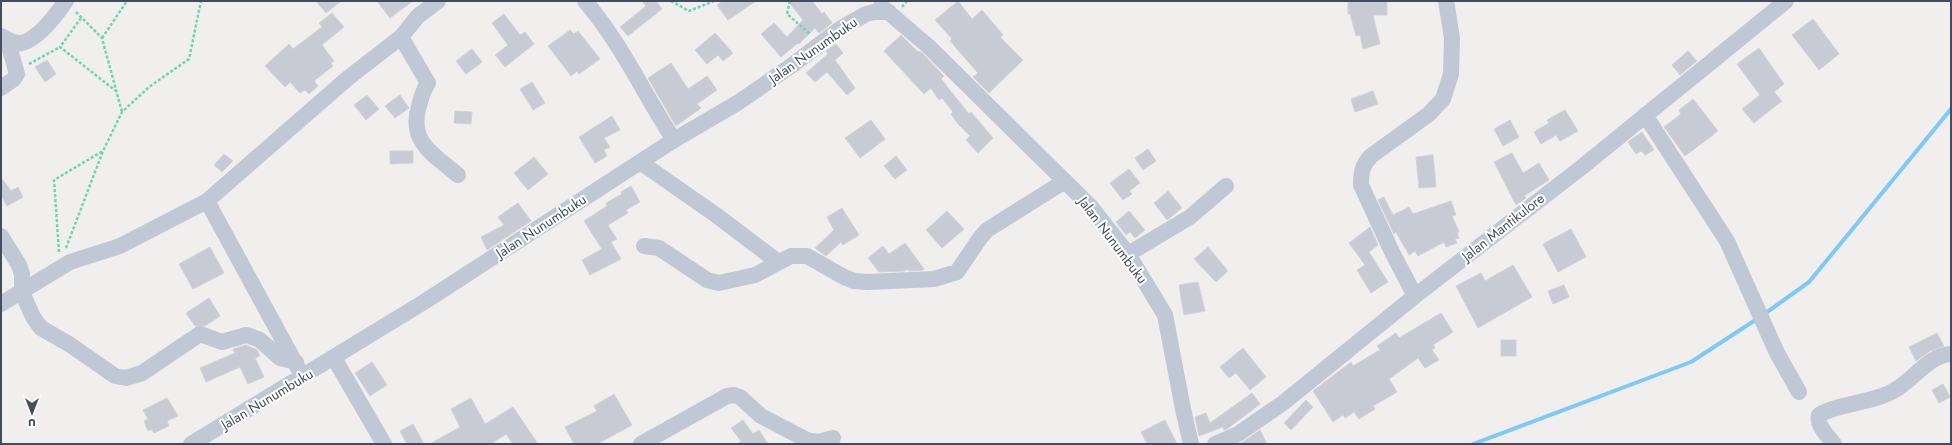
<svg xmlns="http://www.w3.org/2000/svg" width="1952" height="445" font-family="Jost,sans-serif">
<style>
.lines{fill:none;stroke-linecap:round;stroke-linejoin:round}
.stream{stroke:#7fc9f6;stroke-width:4}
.building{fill:#c9cbd4;stroke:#d1d2da}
.path{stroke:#6bd6b3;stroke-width:2.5;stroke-dasharray:3 2;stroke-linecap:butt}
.street{stroke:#c0c7d5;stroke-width:16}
.labels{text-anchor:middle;stroke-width:4;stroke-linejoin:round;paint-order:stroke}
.street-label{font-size:14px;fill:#444d5e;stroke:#fff}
</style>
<rect width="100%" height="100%" fill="#f1eeee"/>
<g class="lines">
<path class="stream" d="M1763,315L1809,282L1951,109
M1473,444L1691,362L1757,319"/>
</g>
<path class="building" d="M316,1H341L326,13Z
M377,1H413L390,18Z
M642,1H656L662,9L628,36L620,27L646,6Z
M723,1H756L728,20L717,5Z
M788,1H812L822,14L824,12L832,23L819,33L815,28L799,44L798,43L781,57L761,34L774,23L787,37L803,20Z
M958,1L972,19L982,10L1003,35L1000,37L1023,60L989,93L973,77L978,73L950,41L952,39L935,20Z
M1348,1H1387V15H1373L1380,44L1363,49L1360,35L1356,36L1350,14H1348Z
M332,13L344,27L322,45L334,61L331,63L333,66L314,81L318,86L309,94L305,90L300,93L290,82L285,87L265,66L289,44L293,49L322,27L319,23Z
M504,14L520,35L525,32L534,44L505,67L495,55L508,45L492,23Z
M1813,19L1839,54L1819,70L1792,35Z
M570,30L574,34L578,31L600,59L579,74L577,71L571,76L548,46Z
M715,33L733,53L723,61L718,55L707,64L695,50Z
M901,35L918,52L919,51L922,53L944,76L941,79L969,114L971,112L993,138L978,153L966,140L970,136L958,124L951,114L953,112L942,98L939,100L931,88L924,94L884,51Z
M836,44L843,53L835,60L855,88L847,95L827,72L815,82L806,73L828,54L826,51Z
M1759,48L1784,84L1774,92L1782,101L1754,123L1742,109L1760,95L1737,64Z
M472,49L482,62L466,74L456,61Z
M1688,51L1697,61L1680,75L1672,65Z
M47,60L56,74L45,82L35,67Z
M671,63L688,89L707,76L717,90L697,104L701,108L676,126L648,78Z
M532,82L545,103L533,110L520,89Z
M1373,91L1378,104L1355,112L1351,99Z
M367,95L379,109L366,120L354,105Z
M400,95L409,108L395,118L385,106Z
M1693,99L1718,131L1685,156L1664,127L1681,114L1679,110Z
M1565,110L1578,131L1560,141L1556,135L1541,144L1534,132L1549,123L1547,120Z
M455,111L472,112L471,124L454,123Z
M612,116L620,130L604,138L610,147L604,150L607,156L595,163L579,137Z
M871,120L885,139L860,158L845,138Z
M1510,120L1519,137L1503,146L1494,129Z
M1642,132L1654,150L1645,155L1641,151L1636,154L1628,142Z
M1148,149L1156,161L1143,170L1135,158Z
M390,151H413V163L390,164Z
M1512,153L1523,173L1539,163L1549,180L1524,196L1526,198L1516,205L1494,162Z
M224,154L233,161L222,172L214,165Z
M1433,155L1436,187L1419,188L1416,157Z
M896,156L907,170L895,179L884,166Z
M534,157L548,174L528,190L514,173Z
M1129,169L1140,183L1129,191L1132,194L1123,200L1110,183Z
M1,177L11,191L18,187L23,197L7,206L1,195Z
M631,186L640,202L626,210L628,213L608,225L617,239L611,242L621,259L590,275L582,260L602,249L584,221L607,206L606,203L622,194L621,192Z
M1168,191L1182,208L1167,220L1154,203Z
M1384,197L1393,215L1409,207L1413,214L1451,201L1456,215L1452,216L1459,232L1457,233L1459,238L1455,239L1457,243L1446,247L1444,242L1418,256L1415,251L1409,255L1396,232L1394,234L1378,200Z
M518,203L531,221L487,250L481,237L504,225L498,217Z
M842,208L859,235L843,245L841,242L826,256L815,248L834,230L827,217Z
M947,211L964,229L942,248L926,230Z
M1129,211L1145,230L1135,238L1130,232L1126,235L1116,222Z
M1370,227L1378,245L1369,252L1388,282L1371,293L1357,270L1365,265L1349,243Z
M1571,229L1586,257L1558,272L1543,244Z
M905,243L924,269L923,270L909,271L907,269L905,271L879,272L868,258L883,246L889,254Z
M210,247L224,273L193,289L179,264Z
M1208,247L1228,271L1216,282L1194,259Z
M1513,265L1532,297L1478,328L1456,286L1481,273L1485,281Z
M1198,282L1205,311L1184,315L1179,285Z
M1564,285L1569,297L1553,304L1548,291Z
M209,298L220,316L205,326H195L186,313Z
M1441,313L1453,332L1433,345L1435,348L1432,350L1439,360L1425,368L1418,358L1389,379L1397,392L1373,406L1375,409L1359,419L1354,412L1345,418L1343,415L1333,422L1313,391L1351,362L1353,366L1380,350L1377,346L1396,333L1399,338Z
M1937,333L1944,346L1930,351L1916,361L1909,347Z
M1501,340H1516V356H1501Z
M246,345L257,350L260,356L255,358L264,377L248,384L240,367L206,382L200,368L235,353L233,349Z
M1243,348L1266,377L1250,390L1236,373L1229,378L1220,367Z
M372,362L387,385L370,396L355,373Z
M1943,384L1950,397L1939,403L1932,390Z
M1252,393L1260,404L1227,429L1224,430L1223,427L1199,436L1195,417L1206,413L1210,423Z
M614,394L632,425L597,444H574L565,427L597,411L594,406Z
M167,398L178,416L167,421L169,426L154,433L152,429L148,431L144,421L148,419L143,410Z
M471,398L485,424L513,407L538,444H513L506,434L491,444H430L460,427L451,409Z
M1306,400L1313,407L1291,430L1284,423Z
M743,420L753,434L759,430L768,444H737L741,441L731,428Z
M1165,420L1177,444H1147L1141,432Z
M413,424L424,444H407L400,431Z
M1260,430L1267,444H1239L1243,442Z"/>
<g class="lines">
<path class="path" d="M671,1L689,11L714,1
M790,1L787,14L810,34
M902,7L907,1
M76,12L102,38L122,112
M81,18L60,47L116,91
M102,38L127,1
M29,64L60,47
M66,248L103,151L122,112L149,87L189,59L201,1
M59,252L54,180L103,151"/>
<path class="street" d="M585,1C621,43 644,94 674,140
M881,6L928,46L1091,207L1128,254L1165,315L1183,409L1191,444
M1,36C8,40 14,44 22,43C38,39 57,14 66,1
M401,37L428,83C423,90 421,98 419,106C408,142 434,155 458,175
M1,88L14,79L17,74L7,39
M1645,115L1727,241L1777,353L1799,392
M640,162L716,215L778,262
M207,201L298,368
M1,236L19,265L22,274V292L33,317L41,328L69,344L115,376L126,378L142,373L200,334L222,342L246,335L250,336L260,340L280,358L296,362
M644,246L659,248L707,280L719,283L755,275L791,256H807L844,277L854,281L868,282L934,279L957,272L980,238L987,230L1065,181
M1128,254L1190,217L1226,186
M1415,296L1392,252L1361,185C1361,173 1362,165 1371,156L1429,114L1443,99L1451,74L1452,38L1446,1
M1,304L70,262L120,246L207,201L348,78L401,37L418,16L438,1
M334,358L384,444
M191,444L424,302L674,140L739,102L791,66L840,29L866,14L874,12H889
M641,444L727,396L734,395L740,397L761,416L807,440L818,442L833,438
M1215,444L1238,434L1283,403L1415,296L1582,167L1786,1
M1834,444C1828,436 1816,425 1819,415C1839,403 1874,403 1895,390C1913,380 1929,355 1951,354"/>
</g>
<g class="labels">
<g class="street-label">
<text transform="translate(813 50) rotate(-35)" y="5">Jalan Nunumbuku</text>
<text transform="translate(541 226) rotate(-33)" y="5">Jalan Nunumbuku</text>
<text transform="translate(1503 227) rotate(-38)" y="5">Jalan Mantikulore</text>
<text transform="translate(1113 240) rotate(53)" y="5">Jalan Nunumbuku</text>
<text transform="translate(267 399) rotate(-31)" y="5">Jalan Nunumbuku</text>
</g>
</g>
<rect width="1952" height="445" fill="none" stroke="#444d5e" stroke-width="4"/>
<g transform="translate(32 413) rotate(180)" stroke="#ffffff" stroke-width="3" paint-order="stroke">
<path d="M0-3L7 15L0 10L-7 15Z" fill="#444d5e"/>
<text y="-6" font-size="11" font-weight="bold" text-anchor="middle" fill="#444d5e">U</text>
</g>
</svg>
